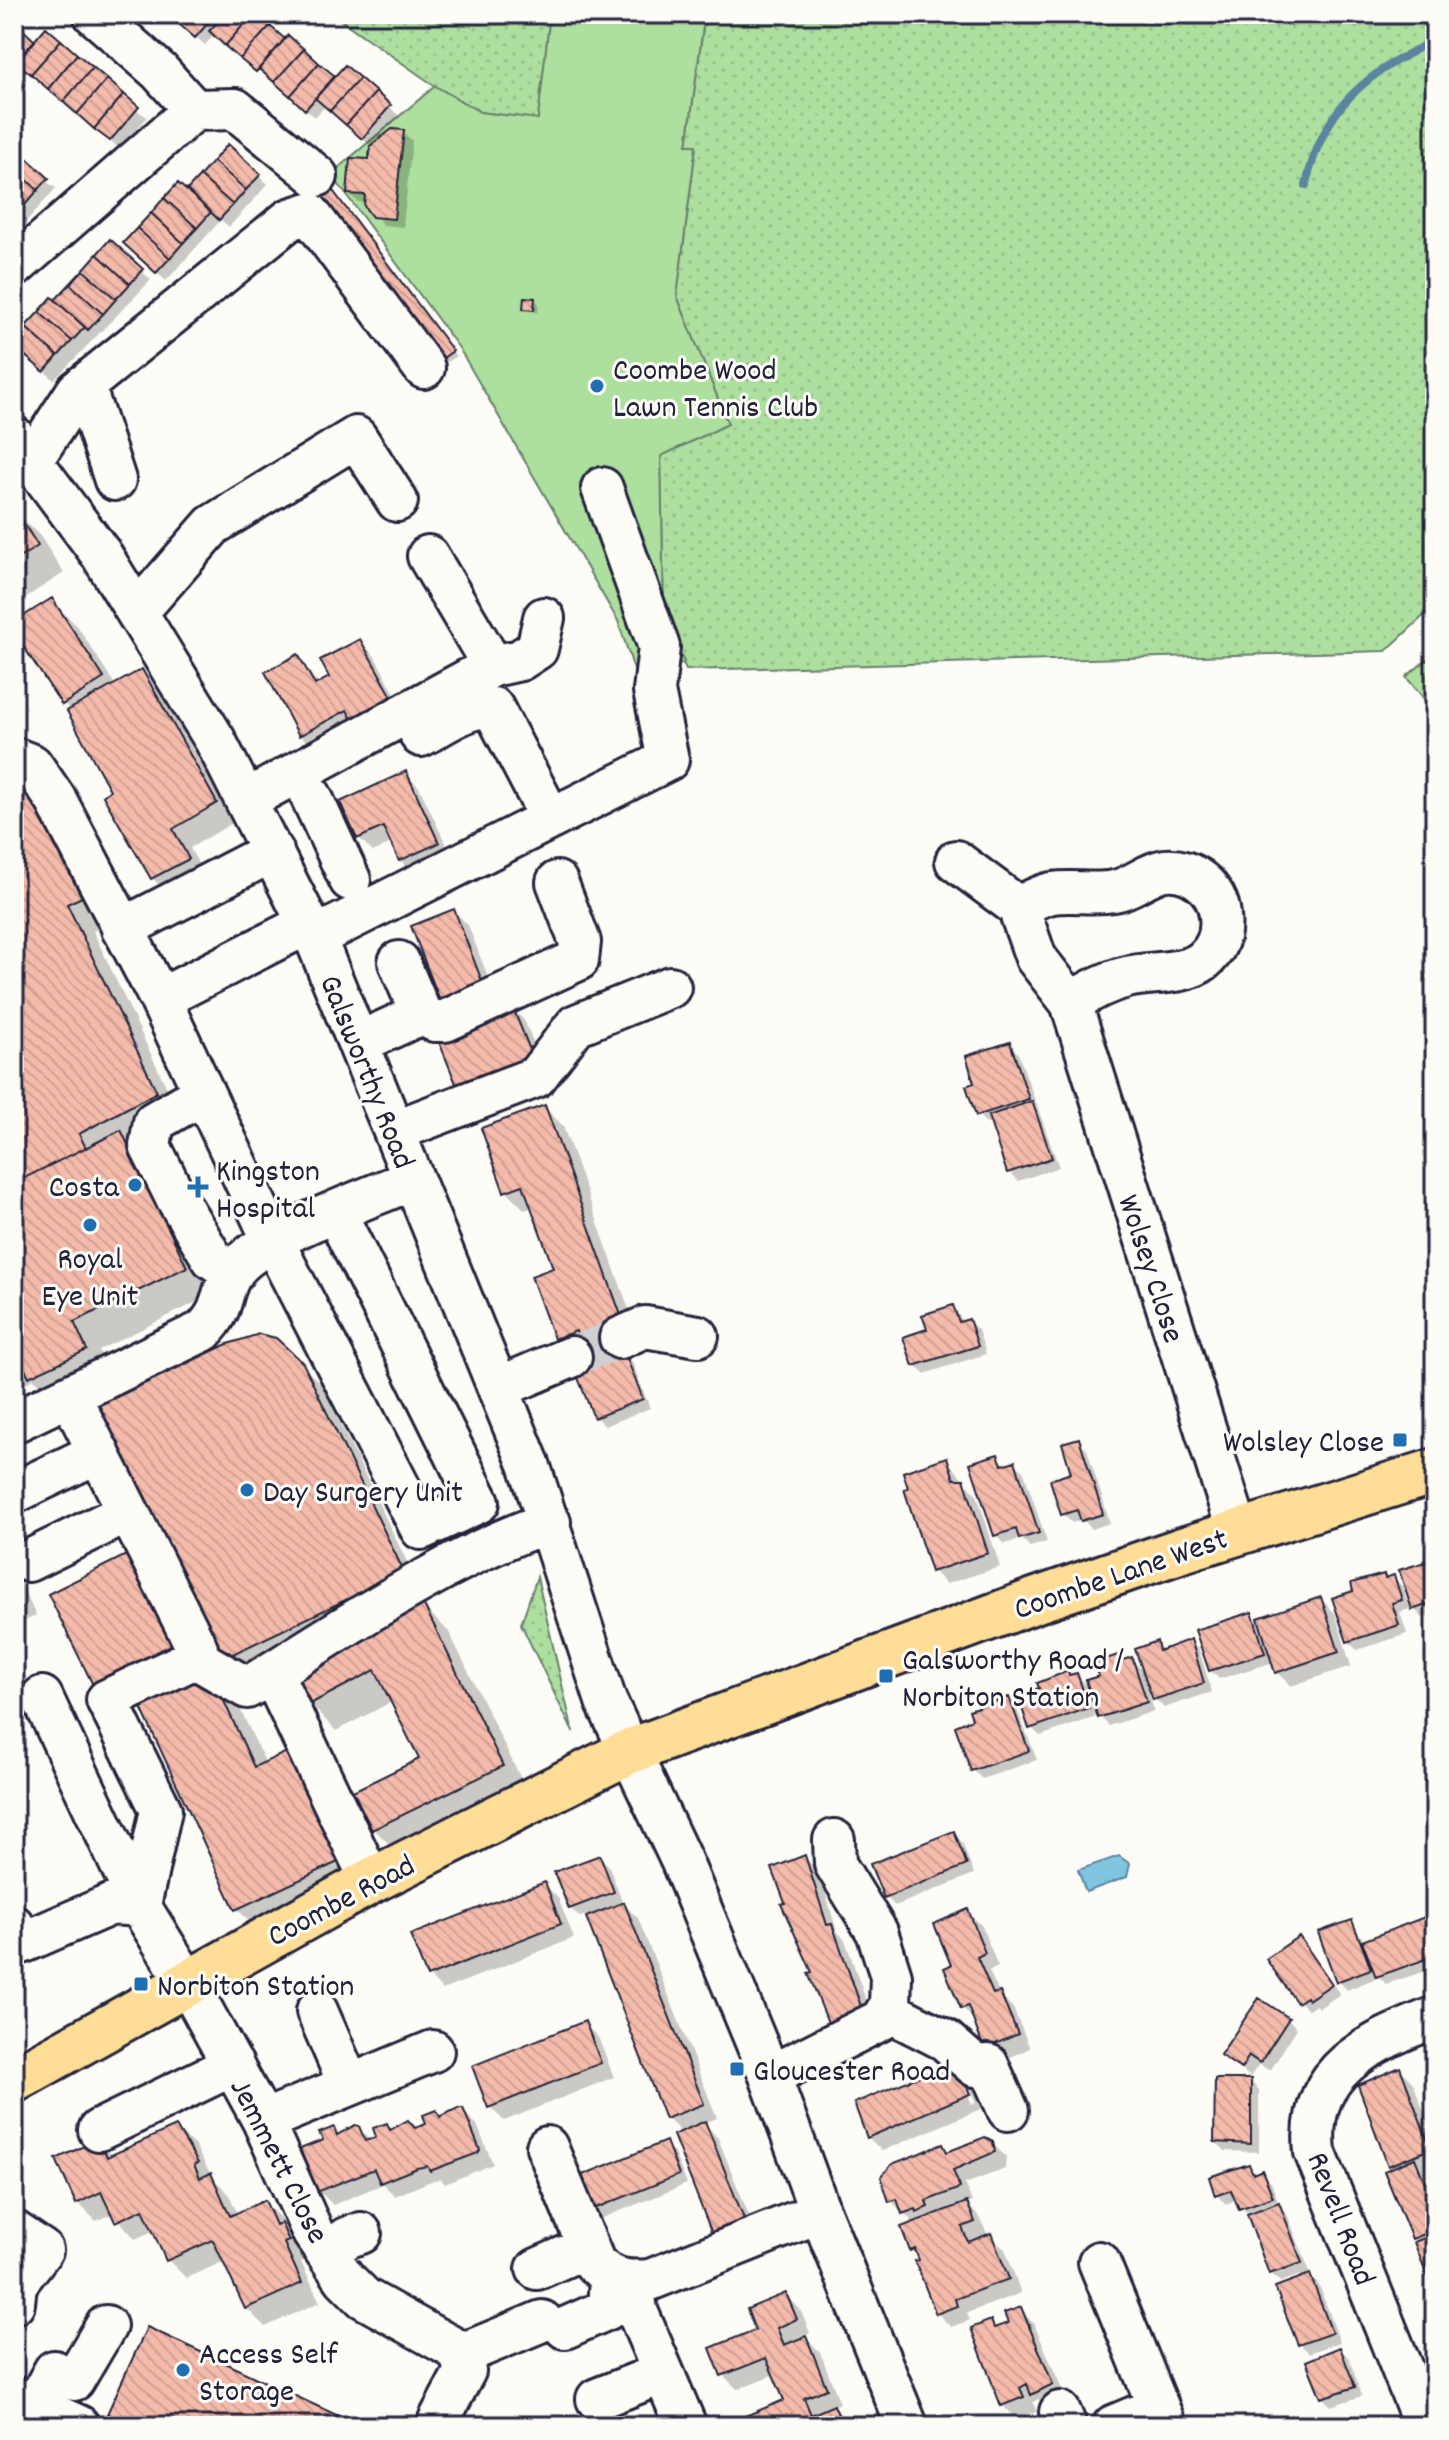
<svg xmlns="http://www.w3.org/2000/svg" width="1449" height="2440" font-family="Dekko,sans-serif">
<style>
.grass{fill:url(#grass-dots);stroke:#68806d;stroke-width:2}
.park{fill:#addf9f;stroke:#68806d;stroke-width:2}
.water{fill:#80c6e1;stroke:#5a849f;stroke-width:2}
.shadow{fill:#0003;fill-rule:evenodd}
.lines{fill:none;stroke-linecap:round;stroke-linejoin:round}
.stream{stroke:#5a849f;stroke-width:8}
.building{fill:url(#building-back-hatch);stroke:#22223b;stroke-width:2}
.minor-tunnel{stroke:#d1d0d1;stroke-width:40;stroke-dasharray:40 20;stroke-linecap:butt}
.minor-casing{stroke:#22223b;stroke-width:46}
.major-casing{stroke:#22223b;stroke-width:50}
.minor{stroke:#fdfcf7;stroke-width:40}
.major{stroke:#fedd96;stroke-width:44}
.poi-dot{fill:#1f6fb2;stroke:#fdfcf7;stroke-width:3}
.labels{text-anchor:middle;stroke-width:6;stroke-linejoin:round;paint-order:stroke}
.poi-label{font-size:32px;fill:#22223b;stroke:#fdfcf7;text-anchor:start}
.street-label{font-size:32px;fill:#22223b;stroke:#fdfcf7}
</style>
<defs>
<pattern id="grass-dots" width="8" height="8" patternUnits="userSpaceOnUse" patternTransform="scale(2)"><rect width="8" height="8" fill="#addf9f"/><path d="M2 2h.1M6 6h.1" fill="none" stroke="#95bf8a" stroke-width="1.8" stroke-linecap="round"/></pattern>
<pattern id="building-back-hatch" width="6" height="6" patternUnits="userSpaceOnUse" patternTransform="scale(2)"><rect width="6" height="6" fill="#f4bbab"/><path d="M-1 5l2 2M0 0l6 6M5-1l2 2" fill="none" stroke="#d1a094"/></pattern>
</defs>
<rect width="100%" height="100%" fill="#fdfcf7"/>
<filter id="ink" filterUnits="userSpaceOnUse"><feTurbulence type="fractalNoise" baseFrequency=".0125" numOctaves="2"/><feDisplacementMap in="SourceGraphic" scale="16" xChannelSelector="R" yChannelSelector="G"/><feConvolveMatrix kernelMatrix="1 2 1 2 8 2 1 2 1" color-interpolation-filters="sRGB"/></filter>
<g filter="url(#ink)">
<path class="grass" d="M332,14H550L538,120L480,112L435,86Z
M658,14H1435V605L1386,651L686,670L664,618L661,456L728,424L677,296L696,146L687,145L704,20Z
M537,1577L573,1732L521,1624Z"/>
<path class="park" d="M550,14H658L704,19L687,145H696L677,296L728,424L661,456L664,618L684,662L641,691L618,621L459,348L331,174L435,86L480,112L538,119Z
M1435,653V712L1406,677Z"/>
<path class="water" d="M1119,1856L1130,1864L1127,1877L1086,1892L1078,1870Z"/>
<path class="shadow" d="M170,14H256L335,79L345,68L390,107L399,116L378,139L403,132L412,141L403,227L383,225L367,203L358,202L349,193L371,161L372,147L325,106L315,117L215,34L205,45Z
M14,25L35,43L147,117L120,149L26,69L14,81Z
M228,147L268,184L229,227L221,220L166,281L135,252Z
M14,160L56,188L14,235Z
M328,186L456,356L438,368Z
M111,242L151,280L54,380L14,342Z
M535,300L539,304L538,313L525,308Z
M14,510L40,536L64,573L14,605Z
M51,600L78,627L116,686L142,671L160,690L234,822L190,848L206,878L171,896L152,878L113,791L70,711L14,628V625Z
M360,641L374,655L407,716L314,748L300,735L298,657L319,685L332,678Z
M405,773L419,787L452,857L415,874L401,860L393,842L373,852L359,838Z
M29,788L108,924L93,931L182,1120L148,1160L213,1294L99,1350L112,1377L58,1403L34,1379L14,1389V795Z
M454,911L468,925L498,1003L444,1005Z
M510,1006L524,1020L549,1079L463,1095Z
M1009,1044L1018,1053L1059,1167L1018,1181L1009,1172L992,1123L987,1124L978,1115L977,1084Z
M545,1108L563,1126L640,1340L628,1352L650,1408L605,1426L596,1417L574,1361L596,1353L593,1349L574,1356L556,1338V1269L533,1207L525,1210L506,1191L484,1129Z
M953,1307L964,1323L969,1321L978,1330L986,1354L924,1374L915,1365L929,1331Z
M301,1365L321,1384L421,1591L234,1681L94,1410Z
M1078,1440L1087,1449L1110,1523L1092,1529L1082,1519L1072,1523L1063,1514Z
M998,1457L1007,1466L1015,1463L1024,1472L1047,1542L1030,1547L1022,1539L1005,1544L996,1535Z
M946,1459L977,1495L1000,1567L946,1584L932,1570Z
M132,1555L234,1696L266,1764L376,1883L264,1936L237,1909Z
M1435,1561V1614L1423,1618L1414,1609Z
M14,1568L36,1616L14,1625Z
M1383,1576L1387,1580L1393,1577L1402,1586L1410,1609L1400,1612L1407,1634L1357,1650L1348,1641L1356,1593Z
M1321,1599L1335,1613L1351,1666L1291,1686L1277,1672L1274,1662L1219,1679L1210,1670L1251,1614L1257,1620Z
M422,1605L449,1632L528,1793L400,1855L373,1828L421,1760L393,1701L336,1731L310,1704Z
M1190,1641L1199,1650L1212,1692L1164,1708L1149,1693L1154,1711L1109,1726L1094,1711L1096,1717L1040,1736L1031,1727L1071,1677L1077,1675L1091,1690L1117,1657L1122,1662L1131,1659L1146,1674L1156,1644L1164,1651Z
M1008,1700L1017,1709L1037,1760L982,1779L973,1770Z
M953,1833L962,1842L974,1874L895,1906L886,1897Z
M600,1857L609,1866L623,1904L638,1918L717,2118L704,2123L718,2138L758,2238L729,2249L682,2133L667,2118L587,1915L579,1917L570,1908Z
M805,1858L819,1872L837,1931L845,1940L875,2026L815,1973Z
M544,1884L558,1898L574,1938L442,1990L429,1976Z
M968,1912L982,1926L998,1967L989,1971L1000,1995L1013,2008L1030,2048L1000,2062L975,2021L963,2008L954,1966Z
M1430,1917L1435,1922V1954L1379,1973V1977L1435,1958V1968L1386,1984L1379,1977L1347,1990L1338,1980L1351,1922L1365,1942Z
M1299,1939L1340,1994L1319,2008L1316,2005L1308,2010L1299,2001Z
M1288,2019L1297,2028L1270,2071L1259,2064L1250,2077L1222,2054Z
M584,2024L598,2037L614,2077L504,2121L490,2107Z
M956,2064L969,2078L983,2108L882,2151L868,2137L856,2104ZM961,2078H965L976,2103L972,2104Z
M1400,2069L1413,2083L1435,2140V2166L1424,2171L1435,2198V2290L1390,2165Z
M1250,2081L1259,2090V2152L1225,2151L1216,2142Z
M462,2110L477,2125L493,2164L445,2184L441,2179L431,2181L395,2196L383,2184L333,2205L319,2191L325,2141L333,2129L340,2135L359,2128L372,2141L379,2138L386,2125L392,2131L416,2130L429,2125L436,2112L442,2118Z
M176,2128L195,2146L212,2177L229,2194L238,2215L264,2202L283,2221L299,2244L306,2260L301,2262L320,2302L265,2327L246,2308L225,2261L186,2278L168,2260L155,2230L135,2239L113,2213L96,2221L77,2202L99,2142L113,2156Z
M992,2143L1006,2157L1005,2169L965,2184L972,2202L967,2204L980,2218L988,2236L1005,2249L1021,2293L967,2313L970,2320L951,2327L937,2313L922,2260L911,2250L915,2224L891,2201L943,2147L949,2153Z
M665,2144L674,2153L687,2184L600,2219L591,2210Z
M1248,2167L1271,2182L1280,2206L1287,2214L1310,2272L1307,2273L1319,2285L1340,2342L1309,2353L1300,2344L1301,2275L1280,2282L1271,2273L1250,2218L1237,2199L1226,2204L1217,2195Z
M786,2295L800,2309L810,2333L804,2336L820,2352L840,2403L833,2406L850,2426H743L786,2401L775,2374L737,2389L723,2375L713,2349L757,2332Z
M1020,2310L1034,2324L1066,2398L1046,2407L1038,2399L1033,2402L1037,2411L1016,2419L1002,2405L990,2323L997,2329L1011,2324Z
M1340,2349L1349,2358L1362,2396L1331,2406L1322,2397Z
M109,2413L356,2426H122Z"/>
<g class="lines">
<path class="stream" d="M1306,185C1323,106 1366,74 1435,40"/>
</g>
<path class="building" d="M168,14H189L180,25Z
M189,14H216L195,38L180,25Z
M225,14H253L225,46L209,31Z
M253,14L270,26L240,59L225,46Z
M270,26L285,39L256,72L240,59Z
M20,27L35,41L14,65V35Z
M46,27L61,40L31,74L16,62Z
M288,35L304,49L274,82L259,69Z
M61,40L77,54L48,89L31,74Z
M304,49L319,63L290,96L274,82Z
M77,54L93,67L63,102L48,89Z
M319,63L335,76L305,110L290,96Z
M345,65L360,78L330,111L315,98Z
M93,67L107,79L77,114L63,102Z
M360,78L376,92L346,125L330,111Z
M107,79L124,94L94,129L77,114Z
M376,92L391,105L362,139L346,125Z
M124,94L139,107L110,141L94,129Z
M392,129L404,130L394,219L372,217L364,206L365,195L347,194L350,158L369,159L370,146Z
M228,144L261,174L246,190L213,161Z
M19,151L49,178L38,190L14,168V157Z
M213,161L246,190L233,205L200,176Z
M14,168L38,190L24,206L14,197Z
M200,176L233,205L219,220L187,190Z
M325,180L453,351L433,365L305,194Z
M178,183L211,212L197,228L164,198Z
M164,198L197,228L183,243L151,213Z
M151,213L183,243L170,258L137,228Z
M137,228L170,258L156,273L123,243Z
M110,239L143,269L130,284L97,254Z
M97,254L130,284L116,299L83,270Z
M83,270L116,299L103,314L70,284Z
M70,284L103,314L88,330L55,300Z
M52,297L85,327L72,341L39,312Z
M524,297L535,298L534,310L523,309Z
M39,312L72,341L58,356L25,327Z
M25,327L58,356L44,372L14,346V339Z
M14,508L38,546L14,561Z
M52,598L104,678L62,705L14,632V622Z
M360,639L395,702L354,723L347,710L299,736L265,672L298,654L315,685L329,677L320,660Z
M142,669L217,803L173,829L189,859L151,879L103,796L110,790L67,711Z
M406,771L439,843L399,861L383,827L357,839L340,802Z
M29,785L82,897L67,904L157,1092L79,1134L86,1148L121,1130L187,1267L74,1322L87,1350L29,1377L14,1349V793Z
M454,909L485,989L442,1006L411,926Z
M511,1003L536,1065L461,1096L436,1034Z
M1010,1042L1029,1099L976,1116L966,1086L974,1083L966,1056Z
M1032,1101L1052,1158L1007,1173L988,1116Z
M545,1105L623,1321L578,1337L576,1331L554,1339L531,1276L553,1268L523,1185L504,1192L481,1128Z
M121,1130L187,1267L74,1322L87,1350L29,1377L14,1349V1183Z
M953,1305L959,1322L969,1319L978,1346L913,1366L903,1337L927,1329L922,1315Z
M259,1334L276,1338L303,1363L404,1572L214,1663L91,1409L225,1345Z
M620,1341L643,1399L594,1418L571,1360Z
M1079,1438L1103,1514L1081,1521L1077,1510L1061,1515L1050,1480L1071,1473L1062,1443Z
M998,1454L1002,1465L1015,1461L1039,1533L1019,1539L1016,1529L994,1536L970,1463Z
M947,1457L954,1479H964L988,1553L931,1572L904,1489L908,1488L903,1472Z
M132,1552L178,1645L94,1687L48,1594Z
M1435,1559V1602L1412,1610L1399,1570Z
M1384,1574L1385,1578L1394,1575L1402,1600L1392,1603L1399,1625L1347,1642L1332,1598L1353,1591L1351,1583Z
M1321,1597L1339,1652L1275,1673L1258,1618Z
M423,1603L503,1766L372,1830L353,1791L419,1759L375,1670L308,1705L291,1667Z
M1252,1612L1265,1653L1209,1671L1195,1630Z
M1191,1639L1204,1683L1153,1700L1135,1649L1157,1641L1159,1651Z
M1118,1655L1120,1661L1132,1657L1147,1702L1098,1718L1086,1680L1099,1676L1094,1663Z
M208,1666L254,1767L300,1746L351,1856L235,1910L137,1699Z
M1068,1671L1069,1675L1077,1673L1089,1708L1029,1729L1018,1696L1039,1688L1037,1683Z
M1009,1697L1029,1751L971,1771L955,1726L972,1719L969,1710Z
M954,1831L967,1865L884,1898L870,1864Z
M600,1855L614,1892L569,1909L554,1872Z
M805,1855L827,1925L832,1924L863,2012L829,2025L808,1973L812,1972L781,1904L785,1903L772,1868Z
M545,1882L561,1924L427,1977L410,1935Z
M624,1902L704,2104L665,2119L586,1917Z
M968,1909L985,1953L977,1957L993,1994L1000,1992L1018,2034L984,2049L968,2006L961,2009L944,1968L951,1965L934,1924Z
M1430,1915L1435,1927V1956L1376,1977L1362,1941Z
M1352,1920L1371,1969L1336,1982L1318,1932Z
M1299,1936L1332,1984L1308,2000L1306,1997L1297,2003L1266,1959Z
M1259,1998L1289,2018L1260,2063L1249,2056L1241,2069L1220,2055Z
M585,2021L601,2063L488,2108L472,2066Z
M956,2061L970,2094L867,2138L854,2103Z
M1400,2067L1431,2149L1388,2166L1358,2085Z
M1215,2079H1251V2144L1214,2142Z
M458,2108H463L480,2150L478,2153L430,2171L427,2166L417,2168L380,2183L374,2169L317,2192L300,2149L323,2140L319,2133L334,2127L337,2135L355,2125L359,2126L365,2141L376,2137L373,2128L387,2123L390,2130L408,2120L415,2128L426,2124L423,2115L436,2110L440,2117Z
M705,2121L746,2224L713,2236L673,2135Z
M176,2126L198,2163L194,2165L200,2178L211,2173L230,2216L265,2200L276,2225L281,2223L289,2241L284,2243L302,2283L245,2309L213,2240L166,2261L143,2209L115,2222L101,2192L76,2204L56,2159L99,2139L107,2157Z
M985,2137L993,2141L995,2152L953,2170L960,2188L926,2201L928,2207L917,2212L916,2209L902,2214L897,2199L889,2202L881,2177L892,2164L943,2144L947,2152Z
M666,2141L679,2175L589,2211L575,2178Z
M1415,2158L1435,2208V2230L1412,2239L1384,2171Z
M1249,2164L1253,2174L1262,2170L1273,2197L1239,2209L1231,2190L1215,2196L1209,2177Z
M967,2202L975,2222L962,2227L968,2242L991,2233L1009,2279L955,2299L957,2306L936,2314L915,2261L919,2260L915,2249L910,2251L901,2227Z
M1279,2202L1302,2263L1269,2274L1247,2214Z
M1435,2234V2295L1414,2242Z
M1310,2274L1332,2333L1298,2345L1275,2287Z
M786,2293L797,2319L777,2328L784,2345L806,2336L827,2389L804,2398L811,2415L834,2405L843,2426H741L738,2419L784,2400L766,2358L721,2376L710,2348L755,2330L747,2309Z
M1021,2307L1053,2384L1031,2395L1027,2384L1020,2388L1024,2397L1001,2406L971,2328L991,2320L994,2328L1008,2323L1004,2313Z
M147,2327L360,2426H133L107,2414Z
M1340,2347L1355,2387L1321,2398L1306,2361Z"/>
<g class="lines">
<path class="minor-tunnel" d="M571,1357L620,1338"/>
<g class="minor-casing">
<path id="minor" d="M94,14L159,71L194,110L235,109L317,176
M14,267L194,110
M84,385L115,480
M14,437L101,554L215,740L315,937L529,1464L606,1701L681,1860L770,2076L820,2212L907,2426
M33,459L77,391L290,219L309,213L424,368
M137,612L213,525L356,437L397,501
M493,666L520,660L537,649L544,618
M421,736C442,725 469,704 493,708L541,800
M14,758L32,765L56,800L160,999L273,1241L421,1529L479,1502L336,1213
M311,796L350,880
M246,800L493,666L428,556
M956,861L1018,907L1036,958L1071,1003L1238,1532
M1018,907C1029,902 1041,895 1052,893C1073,890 1094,895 1114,891C1133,888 1146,873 1165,870C1192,867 1218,889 1220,916C1222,933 1218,948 1204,960C1184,976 1151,971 1127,977C1106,982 1089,991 1071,1003
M122,929L273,851
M315,937L668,760L654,691L659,647L602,488
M160,999L309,923
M421,1014L434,1021H445L578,960L580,942L557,882
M358,1043L421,1014L399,962
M204,1093L154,1122L150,1146L175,1196L212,1258L233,1273
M394,1131L536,1077L576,1025L670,987
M620,1338L645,1327L698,1336
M498,1388L571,1357
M14,1422L203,1331C227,1307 218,1294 233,1272C258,1236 371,1198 413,1179
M14,1493L99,1452
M28,1561L128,1512
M195,1658L247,1688C337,1632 450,1555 550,1522
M272,1673L371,1881
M42,1697L140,1906L187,1982L263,2121L313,2233L345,2279L364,2298L459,2351L472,2350L542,2321
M14,1926L22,1943L112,1904L140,1906L161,1810L107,1700L195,1658L197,1648L70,1396
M317,2011L349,2085
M888,2011L945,2040L975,2066L988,2065L1008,2110
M770,2076L881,2020L890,2005L891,1976L877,1932L835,1864L834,1840
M263,2121L433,2051
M99,2130L233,2065
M547,2147L595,2264C613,2280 626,2282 650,2280L820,2212
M14,2231L42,2250L16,2284L14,2303
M329,2254L346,2238L361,2233
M1099,2262L1166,2426
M537,2269L587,2247
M633,2282L637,2311L686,2426
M565,2328L608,2309L610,2277
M14,2397L79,2426
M597,2399L663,2373
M35,2406L54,2371L74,2380L106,2326
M1060,2412L1066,2426
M439,2420L465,2371L459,2351
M1113,2426L1158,2407
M1425,2426L1315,2152C1306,2069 1370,2043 1435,2017"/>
</g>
<g class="major-casing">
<path id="major" d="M14,2080L371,1881L628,1752L1034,1601L1182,1550L1435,1471"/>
</g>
<use href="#minor" class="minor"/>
<use href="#major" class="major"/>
</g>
</g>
<g class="poi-dot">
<circle cx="597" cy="386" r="8"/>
<circle cx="135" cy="1185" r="8"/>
<path d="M194 1175h8v8h8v8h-8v8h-8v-8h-8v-8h8z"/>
<circle cx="90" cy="1225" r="8"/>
<rect x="1392" y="1432" width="16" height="16" rx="4"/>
<circle cx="247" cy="1490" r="8"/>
<rect x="878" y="1668" width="16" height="16" rx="4"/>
<rect x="133" y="1976" width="16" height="16" rx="4"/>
<rect x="729" y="2061" width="16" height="16" rx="4"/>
<circle cx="183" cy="2370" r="8"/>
</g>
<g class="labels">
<g class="poi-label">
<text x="613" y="379">Coombe Wood<tspan x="613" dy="37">Lawn Tennis Club</tspan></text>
<text x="216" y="1180">Kingston<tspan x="216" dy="37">Hospital</tspan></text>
<text x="119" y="1196" text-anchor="end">Costa</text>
<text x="90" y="1268" text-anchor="middle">Royal<tspan x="90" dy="37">Eye Unit</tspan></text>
<text x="1384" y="1451" text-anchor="end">Wolsley Close</text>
<text x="263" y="1501">Day Surgery Unit</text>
<text x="902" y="1669">Galsworthy Road /<tspan x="902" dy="37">Norbiton Station</tspan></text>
<text x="157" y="1995">Norbiton Station</text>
<text x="753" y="2080">Gloucester Road</text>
<text x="199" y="2363">Access Self<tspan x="199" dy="37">Storage</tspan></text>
</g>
<g class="street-label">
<text transform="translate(369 1071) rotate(68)" y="11">Galsworthy Road</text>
<text transform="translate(1153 1268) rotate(72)" y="11">Wolsey Close</text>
<text transform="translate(1120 1572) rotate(-19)" y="11">Coombe Lane West</text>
<text transform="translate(340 1899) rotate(-28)" y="11">Coombe Road</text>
<text transform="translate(281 2160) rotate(63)" y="11">Jemmett Close</text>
<text transform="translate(1343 2218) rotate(69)" y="11">Revell Road</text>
</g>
</g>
<rect width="1449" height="2440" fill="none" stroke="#fdfcf7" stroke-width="48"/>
<rect x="24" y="24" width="1401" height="2392" fill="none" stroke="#22223b" stroke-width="3" filter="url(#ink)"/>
</svg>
